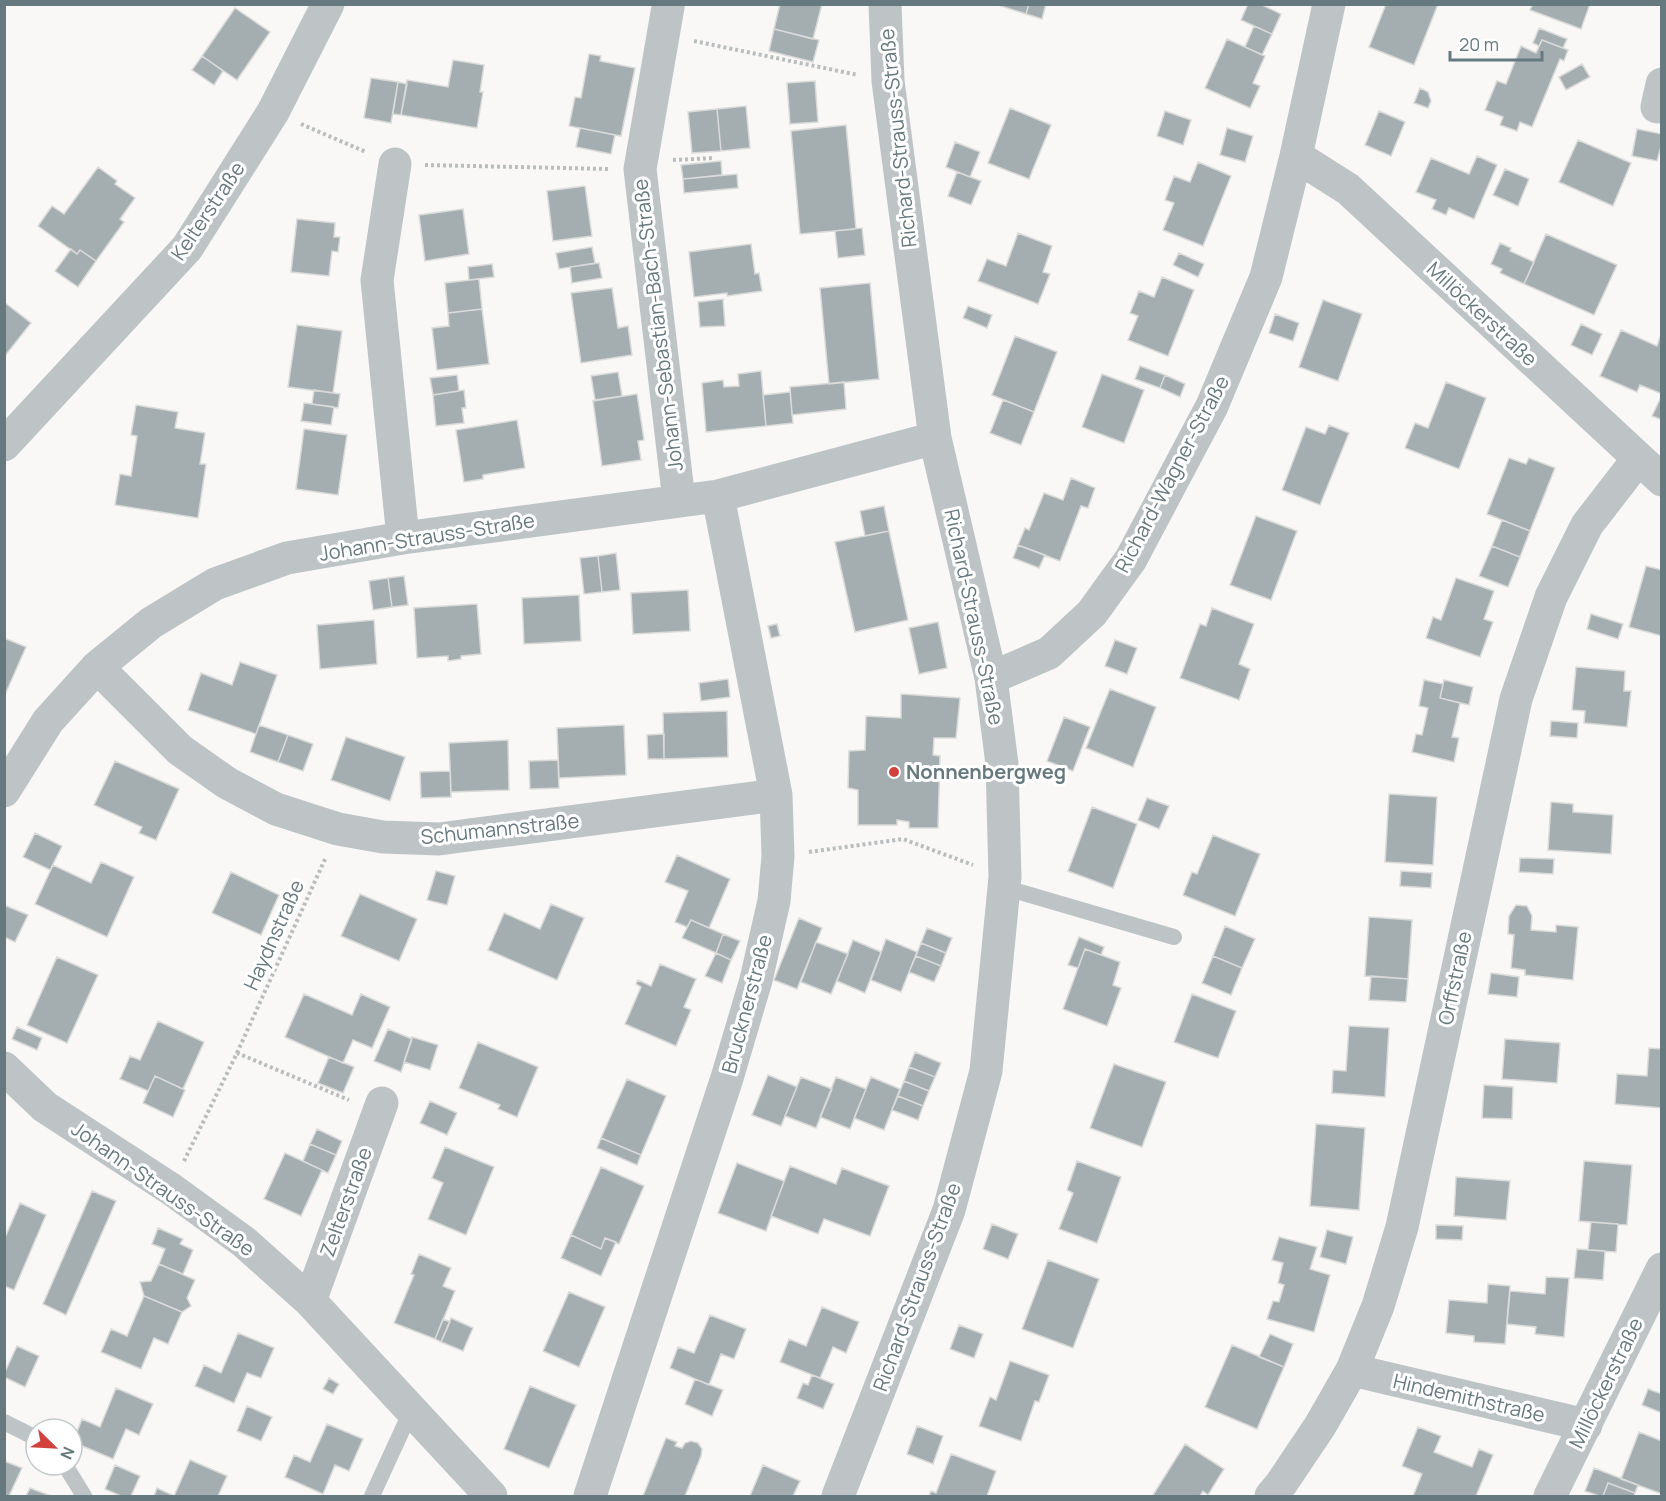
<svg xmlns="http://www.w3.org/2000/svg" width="1666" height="1501" font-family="Manrope,sans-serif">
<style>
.building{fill:#a4aeb1;stroke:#dadad9;stroke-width:1.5}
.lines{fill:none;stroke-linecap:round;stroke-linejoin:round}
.path{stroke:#b9bdbe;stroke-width:4;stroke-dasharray:3 3;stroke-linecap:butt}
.lane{stroke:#bec4c6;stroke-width:16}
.street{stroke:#bec4c6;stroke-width:33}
.poi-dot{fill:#d1423e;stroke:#fff;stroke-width:2}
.labels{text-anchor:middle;stroke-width:6;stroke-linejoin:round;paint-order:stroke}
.street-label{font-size:20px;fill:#66797e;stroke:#fff}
.poi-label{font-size:20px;font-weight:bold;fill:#66797e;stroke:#fff;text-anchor:start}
</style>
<rect width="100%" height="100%" fill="#f9f8f7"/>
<path class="building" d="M780,4H822L813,39L774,29Z
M995,4H1029L1026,14Z
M1029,4H1046L1042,19L1026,14Z
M1248,4H1260L1281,14L1272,34L1241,20Z
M1386,4H1438L1414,65L1369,47Z
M1533,4H1590L1581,29L1530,10Z
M235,8L270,32L237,80L202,56Z
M1254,26L1272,34L1262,55L1245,47Z
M1539,28L1567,39L1563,48L1542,40L1539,46L1533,43Z
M774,29L819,40L813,62L769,51Z
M1227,39L1265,56L1253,83L1260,86L1250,108L1205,88Z
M1542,40L1568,50L1564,61L1560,59L1532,127L1520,122L1517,131L1500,125L1503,117L1485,110L1497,81L1506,84L1521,46L1536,53Z
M589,54L601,56L600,61L635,68L621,136L569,126L575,97L581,98Z
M202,56L223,71L214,85L192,70Z
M453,60L484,65L480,92H483L477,128L401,115L407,80L448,87Z
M1582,64L1590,77L1566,90L1559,77Z
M371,78L398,82L391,123L364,118Z
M815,81L818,122L790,124L787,83Z
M398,82L407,84L401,115L393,114Z
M1420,88L1428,92L1431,101L1428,108L1414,103Z
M746,106L750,148L721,151L717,109Z
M1010,108L1051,125L1029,179L988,163Z
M717,109L721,151L692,153L688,112Z
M1165,111L1191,120L1183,145L1157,136Z
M1379,111L1405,122L1391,156L1365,145Z
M846,125L856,229L800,234L791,131Z
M580,128L615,135L611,154L576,147Z
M1227,128L1253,136L1245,162L1220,155Z
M1637,129L1662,134V143L1657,161L1632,156Z
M1578,140L1631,163L1613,206L1559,182Z
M955,142L980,152L970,177L946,167Z
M1477,156L1497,165L1474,219L1449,208L1446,215L1432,209L1436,200L1416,192L1431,158L1469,174Z
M721,161L722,175L683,179L681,165Z
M1198,162L1231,176L1203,246L1163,230L1174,203L1165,200L1174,176L1190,182Z
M98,167L117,181L115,184L135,198L120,219L124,222L96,261L80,250L77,254L38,226L52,206L64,214Z
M1505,169L1529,179L1518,206L1493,195Z
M957,172L981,181L971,205L948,196Z
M737,174L738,188L684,193L683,179Z
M585,186L592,236L553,241L547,191Z
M463,209L469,254L425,261L419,215Z
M297,219L335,223L334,237H340L338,252L332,251L329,276L291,272Z
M862,228L865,255L838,258L835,231Z
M1018,233L1052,246L1043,272L1050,274L1038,304L978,281L987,259L1006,266Z
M1546,234L1617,265L1594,315L1524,284Z
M1500,243L1511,248L1510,251L1534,262L1524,284L1500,273L1502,269L1491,264Z
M751,244L755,274L759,273L762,291L727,296V293L694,297L689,252Z
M592,247L595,263L559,269L556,253Z
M71,249L77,254L80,250L96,261L78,287L55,271Z
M1179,253L1204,264L1198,277L1173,265Z
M599,263L602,278L572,283L570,267Z
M492,264L494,277L469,280L468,267Z
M1162,277L1194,290L1168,356L1128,340L1138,316L1130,313L1139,291L1154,297Z
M479,279L482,309L448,313L445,283Z
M870,283L879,379L829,384L820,288Z
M612,288L618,328L628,326L632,355L581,363L571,293Z
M723,299L725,326L700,327L698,302Z
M1323,300L1362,314L1338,381L1299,367Z
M4,302L31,323L4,357Z
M968,306L992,315L987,328L963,318Z
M482,309L489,364L437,370L432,328L449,326L448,313Z
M1275,314L1299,323L1293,341L1269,333Z
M1581,324L1602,334L1592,355L1571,345Z
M297,325L342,331L333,393L288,387Z
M1621,330L1657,346L1660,337L1662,338V394L1640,385L1637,392L1600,376Z
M1015,336L1057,352L1034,412L992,395Z
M1140,366L1165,375L1160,388L1135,379Z
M761,371L766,426L706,432L702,383L723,380L724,387L739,386L738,374Z
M618,372L622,396L595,400L591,376Z
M1102,374L1144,390L1124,443L1082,427Z
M457,375L459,391L433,395L430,378Z
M1165,375L1185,384L1180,397L1160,388Z
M844,382L846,409L792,415L790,387Z
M1446,382L1486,398L1459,469L1405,448L1415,423L1428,428Z
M314,390L340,394L338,408L312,404Z
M464,390L466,408H462L464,423L436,426L433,395Z
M790,392L793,423L766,426L763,395Z
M637,394L644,440L638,441L641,460L602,466L593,401Z
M1662,395V420L1652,416Z
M1003,400L1034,412L1021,445L990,433Z
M304,403L334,407L331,425L301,421Z
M136,405L178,412L175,428L205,433L200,464H206L198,518L115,505L120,474L131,476L137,436L131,435Z
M517,420L525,468L483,475V479L464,482L456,430Z
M1329,425L1349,433L1320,505L1282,490L1306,427L1325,434Z
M304,429L347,435L338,495L296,489Z
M1509,458L1526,464L1529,458L1555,468L1530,531L1487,514Z
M1071,478L1095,488L1088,508L1081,506L1060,561L1018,545L1025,528L1029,530L1044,493L1063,500Z
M884,506L889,531L865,536L860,511Z
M1256,516L1297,531L1271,600L1230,585Z
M1502,520L1530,531L1520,557L1492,546Z
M889,531L908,620L855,632L835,542Z
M1018,545L1045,555L1039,568L1013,558Z
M1492,546L1520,557L1508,587L1479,576Z
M616,553L620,590L602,592L598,556Z
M598,556L602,592L584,594L580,558Z
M1646,566L1662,570V636L1629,627Z
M404,576L408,605L392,607L388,578Z
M388,578L392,607L373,610L369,581Z
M1456,578L1494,591L1484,619L1493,622L1480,657L1426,638L1433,617L1441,620Z
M688,590L690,631L633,634L631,593Z
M579,595L581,641L524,644L522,598Z
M477,604L481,654L461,656V659L448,661V656L417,658L414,608Z
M1212,608L1254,624L1239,664L1250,669L1239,700L1180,678L1200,624L1206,626Z
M1591,614L1623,624L1618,639L1587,629Z
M374,620L377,664L320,669L317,625Z
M938,622L947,668L919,674L909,628Z
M777,624L780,636L771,638L768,626Z
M4,638L26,647L4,697Z
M1115,640L1137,648L1127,674L1105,666Z
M240,662L277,675L256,734L188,710L201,673L232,685Z
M1576,667L1625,671L1624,691H1631L1627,727L1584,723L1585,711L1572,710Z
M728,679L730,697L701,701L699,683Z
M1424,680L1443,684L1440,698L1460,703L1452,737L1459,738L1454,762L1412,752L1416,734L1422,735L1428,708L1419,706Z
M1444,680L1473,687L1469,705L1440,698Z
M1110,689L1156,707L1133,767L1086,748Z
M901,694L960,698L956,738H934L933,755L940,756L938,828H909V822L897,820V825H858V790L848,788L849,751L865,750L866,716L901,718Z
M727,711L728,757L664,759L663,713Z
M1064,717L1090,727L1073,771L1047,761Z
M1551,721L1578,723L1577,738L1550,736Z
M259,725L288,735L278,762L250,752Z
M624,725L626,775L559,778L557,728Z
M664,734V759H648L647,735Z
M288,735L313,744L303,771L278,762Z
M346,737L405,757L390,801L331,780Z
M508,740L509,790L451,792L449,743Z
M558,760L559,788L530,789L529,761Z
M115,761L179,789L156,840L139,833L142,827L94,805Z
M450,771L451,797L421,798L420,772Z
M1389,794L1437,797L1433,865L1385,862Z
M1147,798L1169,806L1159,829L1138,820Z
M1551,802L1573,804V812L1613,815L1611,854L1548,850Z
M1092,807L1137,824L1113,888L1068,871Z
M35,833L62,846L50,870L23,857Z
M1213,835L1260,854L1235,916L1183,895L1192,872L1197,874Z
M677,855L730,879L709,928L691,920L687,927L675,922L688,891L665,882Z
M1520,858L1554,859L1553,874L1519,872Z
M101,862L134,877L107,937L35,904L53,865L91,883Z
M436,871L455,876L447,905L427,900Z
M1401,871L1432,873L1431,888L1400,886Z
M231,872L279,895L261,935L212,913Z
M360,894L417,919L399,961L341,936Z
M551,904L584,918L557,980L488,950L504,913L540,929Z
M4,905L28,915L15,942L4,937Z
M1516,905L1527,906L1532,916L1531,930L1556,932V925L1578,927L1573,980L1525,975V970L1511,968L1514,935L1508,934L1509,916Z
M1369,917L1412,920L1408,979L1365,976Z
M799,918L822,928L797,989L774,980Z
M691,920L723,934L716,953L682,938Z
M1225,926L1255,939L1242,968L1213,956Z
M927,928L952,938L946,953L921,943Z
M723,934L740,941L731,960L716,953Z
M1079,937L1104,947L1101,955L1085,949L1078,968L1068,965Z
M886,939L917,952L901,992L871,980Z
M853,940L881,952L865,993L837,981Z
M816,942L848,954L831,994L801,982Z
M921,943L946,953L941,966L916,956Z
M1085,949L1120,962L1113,985L1121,988L1107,1026L1063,1009Z
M716,953L731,960L722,983L705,976Z
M916,956L941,966L934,982L909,972Z
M1213,956L1242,968L1231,995L1202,983Z
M57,957L98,975L67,1043L27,1025Z
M660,964L696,979L684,1007L691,1010L676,1046L625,1024L641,987L636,984L638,980L651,986Z
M1491,973L1519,977L1517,997L1488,994Z
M1371,976L1408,979L1406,1002L1369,1000Z
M304,994L352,1015L361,994L390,1007L372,1048L353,1040L343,1063L285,1037Z
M1192,994L1236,1011L1218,1058L1174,1042Z
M158,1021L204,1042L183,1089L155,1076L148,1091L120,1079L130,1056L140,1060Z
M1349,1026L1389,1028L1385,1097L1332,1093L1333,1070L1346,1071Z
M17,1027L42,1038L37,1050L12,1039Z
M388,1029L412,1039L401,1072L374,1061Z
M412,1037L438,1045L430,1070L404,1062Z
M1505,1039L1560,1043L1557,1083L1502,1079Z
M478,1042L538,1067L517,1117L498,1109L500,1105L459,1088Z
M1649,1048L1662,1049V1108L1615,1104L1617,1074L1647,1076Z
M915,1052L941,1063L935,1077L909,1067Z
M329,1057L354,1067L343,1093L318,1083Z
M1114,1064L1166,1082L1142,1147L1090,1128Z
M909,1067L935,1077L929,1091L904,1081Z
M768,1075L797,1087L781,1126L752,1115Z
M155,1076L185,1090L173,1117L143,1103Z
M801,1077L832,1089L816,1128L785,1116Z
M836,1077L866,1089L850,1129L820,1117Z
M871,1077L900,1089L884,1130L854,1118Z
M627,1079L666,1096L641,1155L601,1138Z
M904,1081L929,1091L923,1106L898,1096Z
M1484,1085L1513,1087L1512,1119L1482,1118Z
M898,1096L923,1106L918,1120L892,1110Z
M430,1101L457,1113L447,1135L420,1123Z
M1316,1124L1365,1128L1359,1210L1310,1206Z
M317,1129L342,1141L336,1155L310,1144Z
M601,1138L641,1155L637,1165L597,1148Z
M310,1144L336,1155L328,1173L303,1161Z
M445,1147L494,1167L466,1235L428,1219L443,1183L432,1178Z
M285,1153L322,1170L301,1216L264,1199Z
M1077,1161L1121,1177L1097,1243L1059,1229L1073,1193L1067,1190Z
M1584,1161L1632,1165L1627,1225L1579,1221Z
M737,1163L784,1181L766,1231L718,1213Z
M790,1166L836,1184L842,1168L889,1186L870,1236L824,1219L818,1234L771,1216Z
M601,1167L644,1186L619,1244L605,1238L601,1249L571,1235Z
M1456,1177L1510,1181L1506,1220L1454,1216Z
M92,1191L116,1201L66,1315L43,1304Z
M20,1203L46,1215L14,1290L4,1286V1240Z
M1591,1222L1618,1224L1616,1252L1588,1250Z
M992,1224L1018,1234L1008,1259L983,1249Z
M1436,1225L1463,1226L1462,1240L1436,1239Z
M158,1228L183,1239L180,1244L193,1250L183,1274L159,1264L165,1249L152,1244Z
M1327,1230L1353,1237L1346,1264L1320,1257Z
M571,1235L601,1249L605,1238L616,1242L601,1276L561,1258Z
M1279,1237L1317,1247L1310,1269L1330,1275L1314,1332L1267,1319L1273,1301L1279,1302L1284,1285L1278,1283L1283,1263L1272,1260Z
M1577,1249L1605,1251L1603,1280L1574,1278Z
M419,1254L451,1268L443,1286L455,1291L435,1339L394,1323L414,1275L411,1274Z
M1048,1260L1099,1279L1073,1348L1022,1329Z
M159,1264L195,1280L187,1298L191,1306L182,1312L144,1296L140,1282L151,1281Z
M1546,1277L1569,1278L1564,1337L1535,1334L1536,1327L1507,1324L1510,1291L1545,1294Z
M1488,1284L1510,1286L1505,1344L1474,1342V1336L1446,1333L1449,1300L1487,1303Z
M569,1292L605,1307L579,1367L543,1351Z
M144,1296L182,1312L168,1344L154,1338L141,1369L101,1352L111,1329L127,1336Z
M822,1307L859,1322L846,1353L833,1347L820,1378L780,1362L789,1339L806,1346Z
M710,1315L746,1329L734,1359L721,1354L709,1385L670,1368L678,1347L694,1353Z
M451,1318L473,1328L463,1351L441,1342Z
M443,1319L450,1322L441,1342L435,1339Z
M959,1325L983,1334L974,1358L950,1349Z
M238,1333L274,1348L261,1378L247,1373L234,1403L195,1386L204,1365L221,1373Z
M1270,1334L1293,1344L1284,1367L1259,1357Z
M1232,1345L1284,1367L1257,1429L1205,1407Z
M17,1346L39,1356L25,1387L4,1377V1374Z
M1010,1361L1049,1375L1039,1402L1035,1401L1021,1441L979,1426L990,1397L996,1400Z
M812,1375L834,1384L823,1409L797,1398L803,1383L808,1385Z
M329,1378L339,1384L333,1394L323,1389Z
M695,1379L723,1390L712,1416L685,1404Z
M530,1386L576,1405L549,1468L504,1449Z
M116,1388L153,1404L139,1435L126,1429L113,1459L73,1442L82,1419L100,1427Z
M1648,1389L1662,1394V1413L1642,1405Z
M247,1406L272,1417L261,1441L237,1431Z
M327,1424L363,1439L349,1471L335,1465L323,1494L285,1477L294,1455L310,1462Z
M917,1426L943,1436L933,1464L907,1454Z
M1418,1427L1441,1436L1434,1452L1472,1467L1479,1449L1493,1455L1476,1496H1413L1422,1474L1402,1466Z
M1639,1432L1662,1441V1494L1621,1479Z
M666,1438L677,1442L675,1446L682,1448L685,1443L691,1441L698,1443L702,1449L701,1456L685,1496H643Z
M1185,1444L1224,1469L1208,1495L1203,1491L1200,1496H1156L1153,1495Z
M951,1454L996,1471L987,1496H929L931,1491L936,1493Z
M190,1460L227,1476L218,1496H154L157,1488L174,1496Z
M4,1461L22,1468L9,1496H4Z
M115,1465L140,1476L131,1496H121L105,1489Z
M763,1465L800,1481L793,1496H750Z
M1594,1468L1638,1485L1635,1493L1608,1483L1603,1496H1599L1585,1491Z
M1608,1483L1635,1493L1634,1496H1603Z
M30,1488L51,1496H26Z"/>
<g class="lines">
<path class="path" d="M694,41L858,75
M301,124L366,152
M673,160L714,158
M425,165L609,169
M809,852L903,839L973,865
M237,1053L326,857
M184,1161L237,1053L349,1100"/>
<path class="lane" d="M1003,887L1174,937
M4,1422L36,1438
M65,1465L84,1496
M372,1496L411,1411"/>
<path class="street" d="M668,7L640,169L679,501
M1657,107L1662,84
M1296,156L1348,189L1662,480
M395,164L377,280L403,538
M4,445L187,248L273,112L328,4
M97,667L180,750L227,783L276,809L338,829L383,837L439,839L776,795
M991,678L1049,653L1092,613L1131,559L1212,406L1266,277L1296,156L1329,4
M4,791L48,721L97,667L151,623L215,584L287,558L403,538L718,496L935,438
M4,1068L45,1107L171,1189L244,1242L310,1301L491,1496
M310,1301L382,1103
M1352,1370L1586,1425
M590,1496L727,1078L756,980L774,901L778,856L776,795L718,496
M838,1496L949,1210L986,1071L1005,877L1002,764L991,678L935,438L888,81L885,4
M1271,1496L1281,1484L1320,1426L1352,1370L1378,1306L1402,1227L1516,699L1551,597L1587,525L1638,459
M1550,1496L1662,1269"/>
</g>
<circle class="poi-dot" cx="894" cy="772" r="6"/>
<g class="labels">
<g class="street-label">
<text transform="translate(898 138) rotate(-96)" y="7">Richard-Strauss-Straße</text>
<text transform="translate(208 211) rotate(-56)" y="7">Kelterstraße</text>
<text transform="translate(1482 314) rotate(43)" y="7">Millöckerstraße</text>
<text transform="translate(658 325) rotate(-97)" y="7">Johann-Sebastian-Bach-Straße</text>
<text transform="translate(1172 474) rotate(-62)" y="7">Richard-Wagner-Straße</text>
<text transform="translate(427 537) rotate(-9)" y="7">Johann-Strauss-Straße</text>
<text transform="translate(974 617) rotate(78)" y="7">Richard-Strauss-Straße</text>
<text transform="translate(500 829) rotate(-6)" y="7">Schumannstraße</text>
<text transform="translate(274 935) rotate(-66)" y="7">Haydnstraße</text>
<text transform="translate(1455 978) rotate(-78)" y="7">Orffstraße</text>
<text transform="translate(747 1004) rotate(-75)" y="7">Brucknerstraße</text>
<text transform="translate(163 1189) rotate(35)" y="7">Johann-Strauss-Straße</text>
<text transform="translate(346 1202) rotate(-70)" y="7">Zelterstraße</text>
<text transform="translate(917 1287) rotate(-70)" y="7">Richard-Strauss-Straße</text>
<text transform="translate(1606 1383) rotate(-64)" y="7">Millöckerstraße</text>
<text transform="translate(1469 1398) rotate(13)" y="7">Hindemithstraße</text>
</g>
<g class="poi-label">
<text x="906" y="779">Nonnenbergweg</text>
</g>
</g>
<rect width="1666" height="1501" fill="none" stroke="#66797e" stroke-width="12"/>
<g transform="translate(54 1447) rotate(114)"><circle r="28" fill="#ffffff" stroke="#c2c9cb" stroke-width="1.5"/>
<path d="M0-4.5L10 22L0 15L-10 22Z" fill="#d1423e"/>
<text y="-9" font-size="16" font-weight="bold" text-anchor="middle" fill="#66797e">N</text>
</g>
<path d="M1450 51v9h92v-9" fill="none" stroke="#66797e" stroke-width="3"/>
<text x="1459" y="51" font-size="18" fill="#66797e" stroke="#ffffff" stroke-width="4.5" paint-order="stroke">20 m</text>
</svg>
